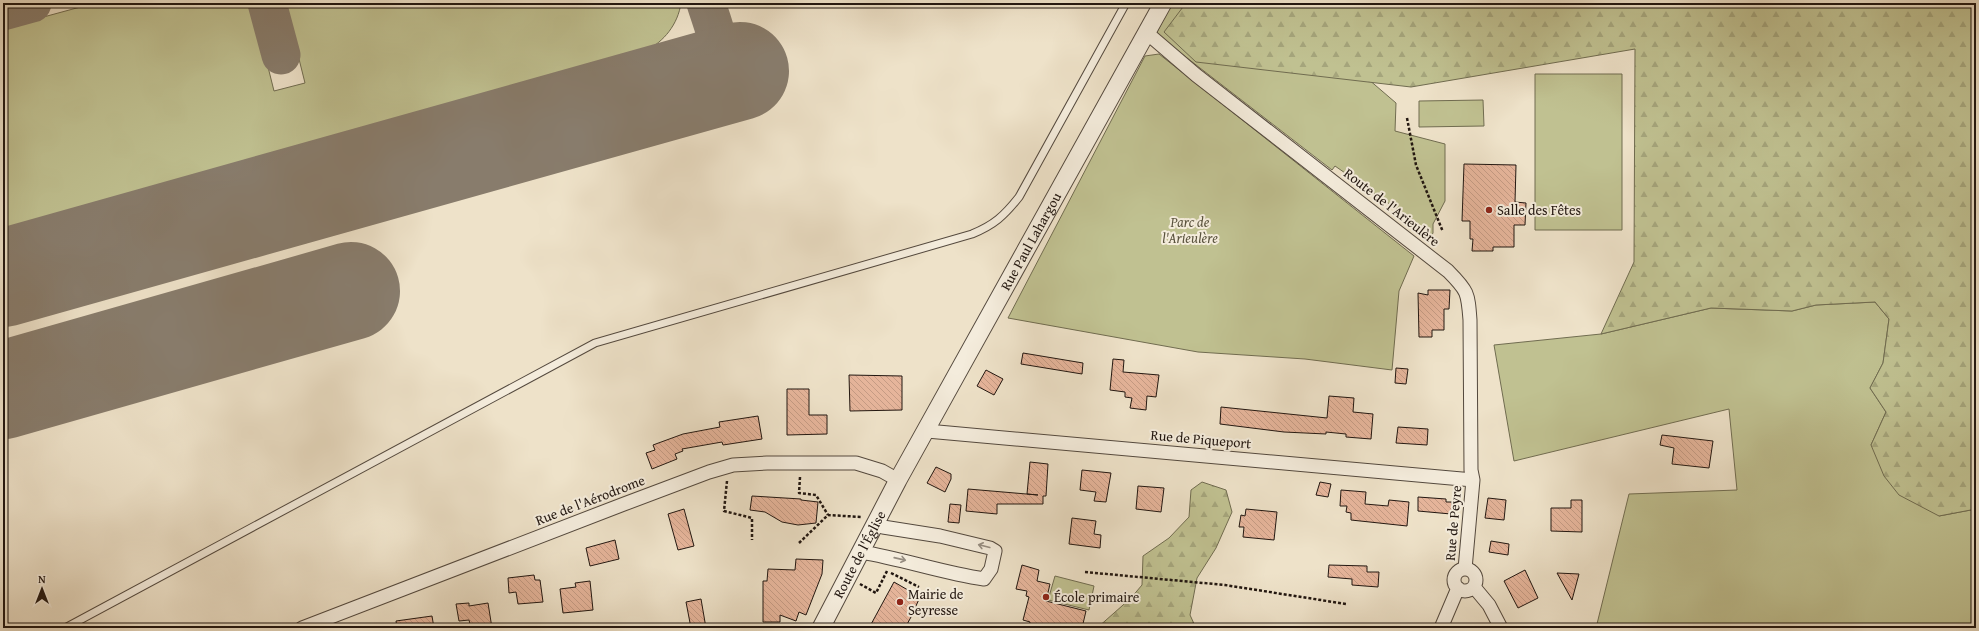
<svg xmlns="http://www.w3.org/2000/svg" width="1979" height="631" font-family="'Gentium Book Plus',serif">
<style>
.green{fill:#c0c191;stroke:#706c50;fill-rule:evenodd}
.forest{fill:url(#forest-firs);stroke:#706c50}
.lines{fill:none;stroke-linecap:round;stroke-linejoin:round}
.taxiway{stroke:#887c6c;stroke-width:39}
.runway{stroke:#887c6c;stroke-width:98}
.building{fill:url(#building-back-hatch);stroke:#211610}
.service-casing{stroke:#54493e;stroke-width:9}
.minor-casing{stroke:#54493e;stroke-width:15}
.tertiary-casing{stroke:#54493e;stroke-width:19}
.path{stroke:#211610;stroke-width:2.5;stroke-dasharray:3 2;stroke-linecap:butt}
.service{stroke:#f4ecdc;stroke-width:7}
.minor{stroke:#f4ecdc;stroke-width:13}
.tertiary{stroke:#f4ecdc;stroke-width:17}
.oneway{stroke:#958c80}
.poi-dot{fill:#8f2418;stroke:#f4ecdc;stroke-width:1.5}
.labels{text-anchor:middle;stroke-width:4;stroke-linejoin:round;paint-order:stroke}
.street-label{font-size:14px;fill:#211610;stroke:#f4ecdc}
.poi-label{font-size:14px;fill:#211610;stroke:#f4ecdc;text-anchor:start}
.park-label{font-size:14px;font-style:italic;fill:#59523d;stroke:#f4ecdc}
</style>
<defs>
<pattern id="forest-firs" width="22" height="20" patternUnits="userSpaceOnUse"><rect width="22" height="20" fill="#c0c191"/><path d="M5 1l3.5 6h-7zM16 11l3.5 6h-7z" fill="#a5a57c"/></pattern>
<pattern id="building-back-hatch" width="6" height="6" patternUnits="userSpaceOnUse"><rect width="6" height="6" fill="#e6b59b"/><path d="M-1 5l2 2M0 0l6 6M5-1l2 2" fill="none" stroke="#c59b84"/></pattern>
</defs>
<rect width="100%" height="100%" fill="#eee2c9"/>
<filter id="stains"><feTurbulence type="fractalNoise" baseFrequency=".005" numOctaves="4"/><feColorMatrix values="0 0 0 0 .2 0 0 0 0 .09 0 0 0 0 .02 0 0 0 .5 -.17"/></filter>
<radialGradient id="worn" r=".72"><stop offset=".6" stop-color="#630" stop-opacity="0"/><stop offset="1" stop-color="#630" stop-opacity=".3"/></radialGradient>
<path class="green" d="M95,3H681C678,24 664,42 645,51L3,231V28ZM297,51L305,83L274,91L266,59Z
M1172,3H1262L1290,12L1396,103L1395,131L1445,144V201L1433,224V233L1430,238H1424L1413,229L1414,221L1335,166L1332,170L1156,34Z
M1159,54L1414,256L1399,291L1392,370L1305,359L1198,352L1008,318L1145,56Z
M1535,74H1622V230H1535Z
M1483,100L1484,126L1419,127V101Z
M1875,302L1889,319L1883,363L1870,388L1886,412L1871,445L1939,516L1976,509V628H1596L1629,494L1737,490L1729,409L1514,461L1494,345L1601,334L1711,308L1792,311L1816,305Z
M1055,576L1094,586L1089,610L1048,600Z"/>
<path class="forest" d="M1186,3H1976V509L1939,516L1899,495L1884,476L1871,445L1886,412L1870,388L1883,363L1889,319L1875,302L1816,305L1792,311L1711,308L1601,334L1634,262L1635,49L1411,87L1196,62L1164,32Z
M1202,482L1226,490L1232,512L1216,548L1197,578L1190,615L1196,628H1097L1131,598L1142,585L1143,556L1169,538L1189,517L1191,490Z"/>
<g class="lines">
<path class="taxiway" d="M267,3L281,55
M3,11L32,3
M663,90C677,86 693,84 705,78C732,64 712,24 706,3"/>
<path class="runway" d="M3,278L740,71
M3,390L351,291"/>
</g>
<path class="building" d="M1464,164L1516,165L1515,202L1526,203L1525,225H1514V247H1493V251H1472L1473,239H1470V221H1462Z
M1428,290H1450L1449,309H1444V330H1432V337H1419L1418,293L1428,295Z
M1023,353L1083,363L1082,374L1021,364Z
M1113,359L1124,360L1123,372L1159,375L1156,397L1147,396L1146,410L1130,408L1132,398L1125,397V392L1110,390Z
M1396,368L1408,369L1406,384L1395,383Z
M986,370L1003,379L994,395L977,386Z
M849,375L902,376V410L850,411Z
M787,389H809V415H827V434L787,435Z
M1329,396L1354,398L1353,412L1373,414L1371,439L1346,437V434L1326,432V434L1284,432L1220,424L1221,407L1327,418Z
M758,416L762,439L723,445L722,442L682,449L683,451L675,454L677,459L652,469L646,453L655,450L653,445L683,434L720,427L719,422Z
M1398,427L1428,429L1427,445L1396,443Z
M1662,435L1713,441L1709,468L1672,464L1674,448L1660,445Z
M1030,462L1048,464L1046,496H1043V504H997V514L966,511L968,489L1038,495L1027,494Z
M936,467L951,474V479L945,492L927,483Z
M1082,470L1111,473L1106,502L1094,501L1096,492L1080,490Z
M1320,482L1331,484L1328,497L1316,495Z
M1138,486L1164,488L1161,512L1136,509Z
M1341,490L1366,492L1365,504L1388,506L1389,500L1409,502L1407,526L1351,520V513L1346,512L1347,506H1340Z
M752,496L801,499V500L818,502L816,523L798,525L782,522L765,512L750,510Z
M1418,497L1446,499V502H1452L1451,514L1418,511Z
M1488,498L1506,500L1504,520L1485,518Z
M1571,500H1582V532L1551,531V508H1571Z
M950,504L961,505L959,523L948,522Z
M684,509L694,546L678,550L668,514Z
M1246,509L1277,512L1274,540L1243,537L1244,527H1239L1241,515L1245,516Z
M1072,518L1096,521L1094,534L1101,535L1100,548L1069,544Z
M615,540L619,559L590,566L586,548Z
M1491,541L1509,544L1508,555L1489,552Z
M796,559L823,560L822,574L806,615L799,612L796,621L780,615V622H763V581H767L768,569L795,570Z
M1022,565L1039,570L1037,581L1050,584L1046,601L1086,611L1082,628L1071,625V628H1028L1030,622L1023,620L1029,597L1026,596L1027,591L1016,589Z
M1329,565L1367,566V572H1379L1378,587L1352,585V579L1328,577Z
M1525,570L1538,598L1518,608L1504,581Z
M1557,573L1579,574L1572,600Z
M534,575L535,580H540L543,602L518,604L516,592L509,593L508,578Z
M590,581L593,610L563,613L560,589L576,587L575,583Z
M894,582L920,597L911,617L905,628H869Z
M701,599L706,628H691L686,602Z
M469,603V606L488,603L492,628H471L469,620L459,621L456,604Z
M432,616L434,628H397L396,621Z"/>
<g class="lines">
<g class="service-casing">
<path id="service" d="M65,628L595,343L972,234C994,225 1004,216 1019,197L1126,3"/>
</g>
<g class="minor-casing">
<path id="minor" d="M1147,33L1196,75L1448,271C1468,291 1468,293 1470,320L1471,470L1473,480L1465,569
M927,431L1473,480
M861,552C903,559 943,573 984,579L991,569L995,551L990,548L940,536L883,527L876,523
M1454 580a11 11 0 1 1 22 0a11 11 0 1 1-22 0Z
M1474,587L1489,605L1501,628
M302,628L624,504L709,472L733,465L767,463H856L882,471L898,480
M1441,628L1458,588"/>
</g>
<g class="tertiary-casing">
<g id="tertiary">
<path id="s1" d="M821,628L898,480L1163,3"/>
</g>
</g>
<path class="path" d="M1407,118L1416,165L1443,232
M800,477L799,493L816,495L828,515
M727,481L724,511L752,518V540
M799,543L828,515L861,517
M1085,572L1225,585L1346,604
M891,573L919,587
M860,584L876,593L887,571"/>
<use href="#service" class="service"/>
<use href="#minor" class="minor"/>
<use href="#tertiary" class="tertiary"/>
</g>
<defs><path id="oneway-shaft" d="M-6 0H5M1.5-3L5.5 0L1.5 3" fill="none" stroke-width="1.6" stroke-linecap="round" stroke-linejoin="round"/></defs>
<g class="oneway">
<use href="#oneway-shaft" transform="translate(984 546) rotate(-166)"/>
<use href="#oneway-shaft" transform="translate(900 559) rotate(13)"/>
</g>
<g class="poi-dot">
<circle cx="1489" cy="210" r="4"/>
<circle cx="1046" cy="597" r="4"/>
<circle cx="900" cy="602" r="4"/>
</g>
<g class="labels">
<g class="street-label">
<text transform="translate(1392 207) rotate(38)" y="5">Route de l'Arieulère</text>
<text dy="5" stroke="none"><textPath href="#s1" startOffset="440">Rue Paul Lahargou</textPath></text>
<text transform="translate(1201 439) rotate(5)" y="5">Rue de Piqueport</text>
<text transform="translate(590 500) rotate(-21)" y="5">Rue de l'Aérodrome</text>
<text transform="translate(1453 523) rotate(-85)" y="5">Rue de Peyre</text>
<text dy="5" stroke="none"><textPath href="#s1" startOffset="83">Route de l'Église</textPath></text>
</g>
<g class="poi-label">
<text x="1497" y="215">Salle des Fêtes</text>
<text x="908" y="599">Mairie de<tspan x="908" dy="16">Seyresse</tspan></text>
<text x="1054" y="602">École primaire</text>
</g>
<g class="park-label">
<text x="1190" y="227">Parc de<tspan x="1190" dy="16">l'Arieulère</tspan></text>
</g>
</g>
<rect width="1979" height="631" fill="none" stroke="#eee2c9" stroke-width="16"/>
<rect x="4" y="4" width="1971" height="623" fill="none" stroke="#211610" stroke-width="2"/>
<rect x="8" y="8" width="1963" height="615" fill="none" stroke="#211610"/>
<g transform="translate(42 589)" stroke="#f4ecdc" stroke-width="3" paint-order="stroke">
<path d="M0-3L7 15L0 10L-7 15Z" fill="#211610"/>
<text y="-6" font-size="11" font-weight="bold" text-anchor="middle" fill="#211610">N</text>
</g>
<rect width="100%" height="100%" filter="url(#stains)"/>
<rect width="100%" height="100%" fill="url(#worn)"/>
</svg>
